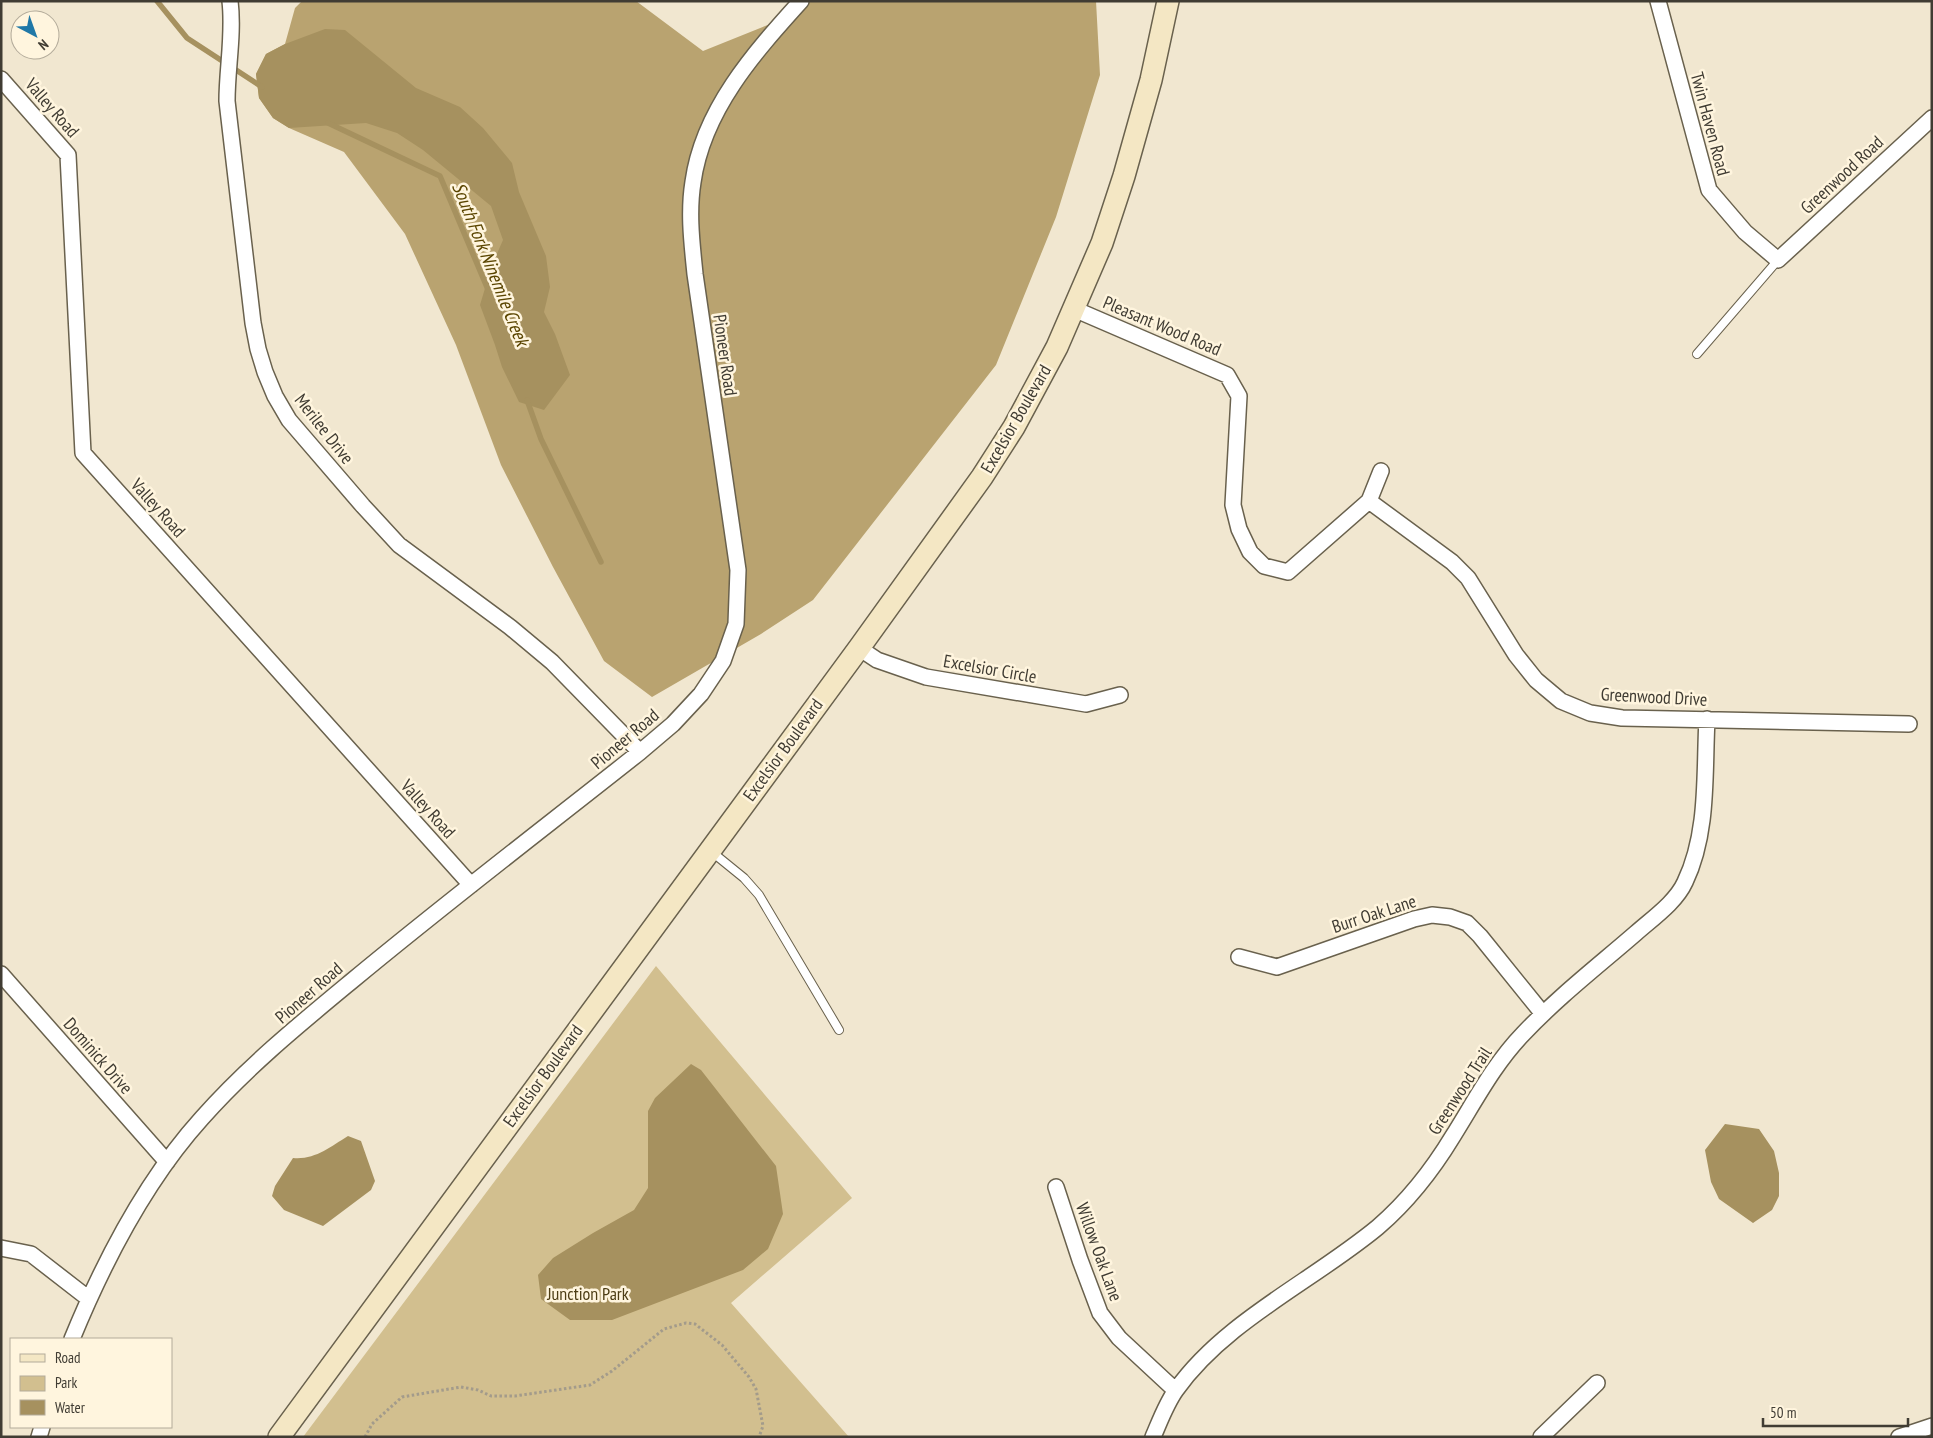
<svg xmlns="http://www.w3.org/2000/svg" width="1933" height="1438" font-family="'PT Sans Narrow',sans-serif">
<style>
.green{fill:#d2bf8f}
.forest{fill:#b9a370}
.water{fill:#a6915f}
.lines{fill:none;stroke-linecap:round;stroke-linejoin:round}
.stream{stroke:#a6915f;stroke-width:5.5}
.lane-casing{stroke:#69614d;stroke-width:10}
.street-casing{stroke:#69614d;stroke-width:18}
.secondary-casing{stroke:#69614d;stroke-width:24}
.path{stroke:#a39b8b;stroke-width:3;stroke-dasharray:2.5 2.5;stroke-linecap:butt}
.lane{stroke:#fff;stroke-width:8}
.street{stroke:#fff;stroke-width:15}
.secondary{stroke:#f4e7c4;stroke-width:21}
.labels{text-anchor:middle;stroke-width:5;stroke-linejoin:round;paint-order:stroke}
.street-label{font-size:18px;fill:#403c33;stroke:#fff5de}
.park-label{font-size:18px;fill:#4d3d14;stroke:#fff5de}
.water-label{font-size:19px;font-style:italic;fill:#5b4500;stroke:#fff5de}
</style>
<rect width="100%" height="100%" fill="#f1e7d0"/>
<path class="green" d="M656,966L852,1198L731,1303L849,1437H303Z"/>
<path class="forest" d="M302,1H636L703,51L785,18L791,1H1096L1100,75L1056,217L996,365L813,600L761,634L652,697L604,661L553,567L501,465L456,345L405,234L344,152L289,128L273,118L259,98L256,74L266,54L285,44L295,8Z"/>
<path class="water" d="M325,29L345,30L416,88L460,107L483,128L512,163L519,192L546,256L550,287L544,312L555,334L570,375L544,410L519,402L502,367L495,345L480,305L492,265L503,240L491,206L423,150L397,133L366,123L289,128L273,118L259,98L256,74L266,54L285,44Z
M691,1064L701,1070L776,1166L783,1214L768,1249L743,1270L612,1320H570L541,1299L538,1275L553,1258L593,1233L634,1210L648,1188V1111L655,1098Z
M1725,1124L1759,1129L1774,1151L1779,1173V1196L1772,1210L1753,1223L1719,1199L1711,1182L1705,1150Z
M348,1136L361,1141L375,1181L371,1190L323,1226L284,1210L272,1196L275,1186L293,1158C315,1160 330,1147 348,1136Z"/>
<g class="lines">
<path class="stream" d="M157,1L187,38L262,87
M328,123L440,176L489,292
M527,400L541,439L601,562"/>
<g class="lane-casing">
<path id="lane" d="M1697,354L1778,260
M712,852L744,878L759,895L839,1030"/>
</g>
<g class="street-casing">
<path id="street" d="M230,1C234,34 227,68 227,101L253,323L258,349L265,372L275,396L289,420L363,506L399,545L510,627L552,662L640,752
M1658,1L1709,190L1745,232L1778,260L1932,118
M1,79L68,155L83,453L471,885
M1074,309L1227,375L1239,396L1233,505L1239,529L1250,552L1264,566L1288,572L1369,501L1381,471
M1369,501L1452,562L1468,578L1516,655L1536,680L1561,701L1590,713L1622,718L1909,724
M859,648L877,660L926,677L1086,704L1120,695
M1239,957L1277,967L1414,919L1432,915L1450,917L1467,923L1480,936L1543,1014
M1,974L167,1162
M1056,1187L1080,1260L1100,1313L1119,1338L1175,1390
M1,1248L31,1254L89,1299
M72,1339C104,1261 145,1181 202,1118C247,1067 301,1023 353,980C447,902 544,828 640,752L673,724L701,694L723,661L736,624L738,570L695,274C692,244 688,213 693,182C703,110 754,53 801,1
M39,1437L42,1427
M1153,1437C1160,1421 1166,1404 1176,1390C1225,1321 1313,1281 1378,1227C1407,1202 1433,1169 1453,1136C1475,1101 1494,1064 1523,1034C1558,997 1598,966 1636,933C1653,918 1676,902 1685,882C1709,832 1704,772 1707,719
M1541,1437L1597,1383
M1899,1437L1932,1426"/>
</g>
<g class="secondary-casing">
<path id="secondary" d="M279,1437L859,648L982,477L1014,427L1057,347L1102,243L1124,176L1151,80L1168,1"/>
</g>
<path class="path" d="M365,1437L372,1424L402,1397L461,1387L478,1390L491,1396H515L590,1385L612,1371L664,1329L686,1323L695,1324L722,1345L749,1377L756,1389L763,1426L759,1437"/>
<use href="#lane" class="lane"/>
<use href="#street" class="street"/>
<use href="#secondary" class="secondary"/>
</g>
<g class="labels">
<g class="street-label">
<text transform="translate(52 108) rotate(49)" y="6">Valley Road</text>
<text transform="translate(1710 124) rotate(75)" y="6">Twin Haven Road</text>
<text transform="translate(1842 175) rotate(-43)" y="6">Greenwood Road</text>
<text transform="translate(1162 326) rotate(23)" y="6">Pleasant Wood Road</text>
<text transform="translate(725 355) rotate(82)" y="6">Pioneer Road</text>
<text transform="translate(1016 419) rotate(-60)" y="6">Excelsior Boulevard</text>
<text transform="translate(324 429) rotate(52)" y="6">Merilee Drive</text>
<text transform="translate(158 508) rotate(48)" y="6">Valley Road</text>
<text transform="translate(990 669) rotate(10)" y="6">Excelsior Circle</text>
<text transform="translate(1654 697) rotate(3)" y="6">Greenwood Drive</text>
<text transform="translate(625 739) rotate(-40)" y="6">Pioneer Road</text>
<text transform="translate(783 750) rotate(-54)" y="6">Excelsior Boulevard</text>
<text transform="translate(428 809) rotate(48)" y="6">Valley Road</text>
<text transform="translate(1374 914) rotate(-18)" y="6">Burr Oak Lane</text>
<text transform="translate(309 993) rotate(-41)" y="6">Pioneer Road</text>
<text transform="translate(98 1056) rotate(49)" y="6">Dominick Drive</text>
<text transform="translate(543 1076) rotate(-54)" y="6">Excelsior Boulevard</text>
<text transform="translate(1460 1091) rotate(-57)" y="6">Greenwood Trail</text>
<text transform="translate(1099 1252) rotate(70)" y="6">Willow Oak Lane</text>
</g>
<g class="park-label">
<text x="588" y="1300">Junction Park</text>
</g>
<g class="water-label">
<text transform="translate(491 264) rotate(68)" y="7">South Fork Ninemile Creek</text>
</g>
</g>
<rect width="1933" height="1438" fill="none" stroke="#403c33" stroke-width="5"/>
<rect x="10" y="1338" width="162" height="90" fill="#fff5de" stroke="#b3ab9a"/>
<rect x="20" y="1354" width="25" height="8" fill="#f4e7c4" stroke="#b3ab9a"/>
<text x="55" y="1363" font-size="15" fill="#403c33">Road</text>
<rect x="20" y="1376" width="25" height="15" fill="#d2bf8f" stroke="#b3ab9a"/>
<text x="55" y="1388" font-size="15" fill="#403c33">Park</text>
<rect x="20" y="1400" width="25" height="15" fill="#a6915f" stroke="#b3ab9a"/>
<text x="55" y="1413" font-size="15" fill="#403c33">Water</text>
<g transform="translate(35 35) rotate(139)"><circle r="24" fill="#fff5de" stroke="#b3ab9a"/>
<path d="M0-4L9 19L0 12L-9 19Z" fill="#2078a7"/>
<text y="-8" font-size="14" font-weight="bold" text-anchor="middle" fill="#403c33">N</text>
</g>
<path d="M1763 1418v8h145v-8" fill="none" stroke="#403c33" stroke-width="2.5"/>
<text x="1770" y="1418" font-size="15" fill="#403c33" stroke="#fff5de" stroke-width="4" paint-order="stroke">50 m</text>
</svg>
